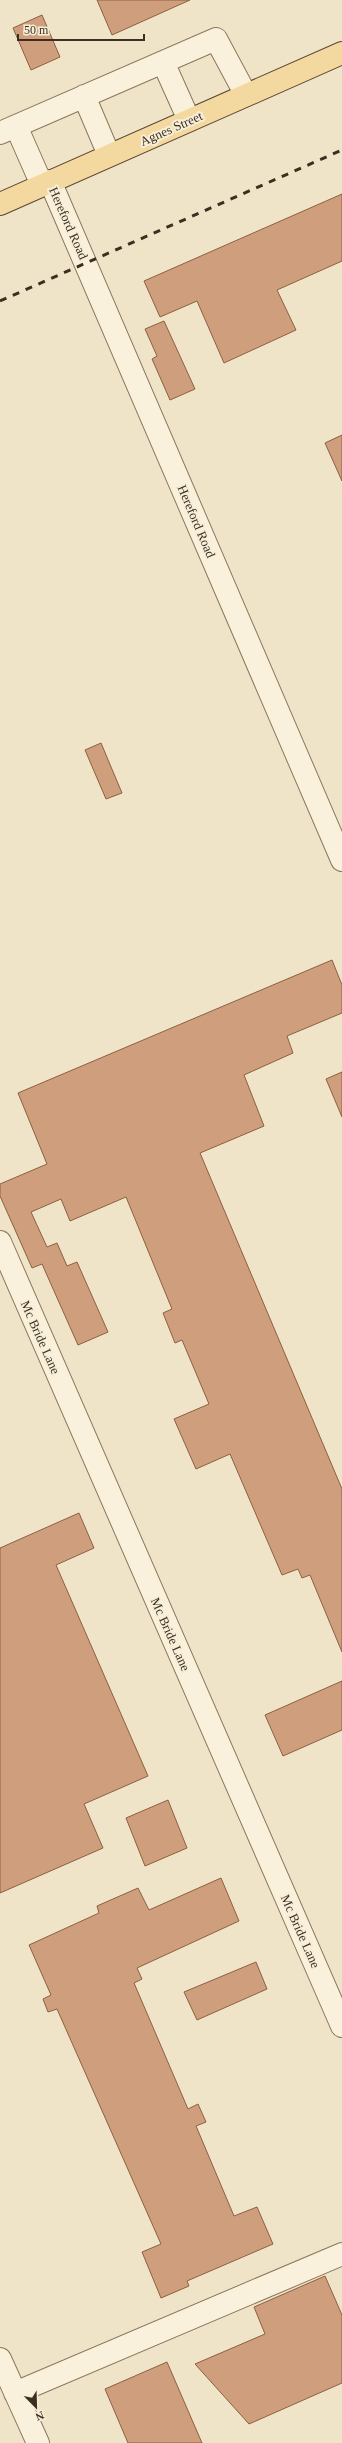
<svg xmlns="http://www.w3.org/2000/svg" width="342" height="2443" font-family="'Times New Roman',serif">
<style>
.building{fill:#cf9f7d;stroke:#8d5f41}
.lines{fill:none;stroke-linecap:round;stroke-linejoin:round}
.minor-casing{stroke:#8d765c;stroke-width:24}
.major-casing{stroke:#5b4430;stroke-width:24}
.minor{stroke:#faf1dc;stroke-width:22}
.major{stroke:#f3d9a0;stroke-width:22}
.rail{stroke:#3d2e20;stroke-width:3;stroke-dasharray:7 7;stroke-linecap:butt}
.labels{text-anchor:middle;stroke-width:4;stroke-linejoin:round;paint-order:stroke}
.street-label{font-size:13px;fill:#3d2e20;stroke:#f7eed8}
</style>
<rect width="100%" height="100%" fill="#f0e4c8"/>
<path class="building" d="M97,0H190L112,35Z
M42,15L60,57L31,70L13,28Z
M342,194V261L277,290L296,330L224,363L197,301L160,317L144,281Z
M164,321L195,389L170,400L152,359L157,356L145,329Z
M342,435V481L325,443Z
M101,743L122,793L106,799L85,750Z
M332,960L342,985V1013L287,1036L293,1053L244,1075L264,1126L200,1153L342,1489V1652L310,1575L302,1578L298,1569L282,1575L230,1454L196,1469L174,1419L209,1404L182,1340L175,1343L163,1313L172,1309L126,1197L70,1221L61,1199L31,1212L47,1247L57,1243L67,1266L77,1262L108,1332L78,1345L42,1264L32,1268L0,1196V1184L47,1164L18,1093Z
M342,1072V1117L326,1079Z
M79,1513L94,1548L56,1565L148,1776L84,1804L103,1848L0,1893V1548Z
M342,1681V1730L283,1756L265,1715Z
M168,1800L187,1848L145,1866L126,1818Z
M221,1878L239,1921L137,1968L142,1979L134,1983L188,2109L198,2104L206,2122L196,2126L234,2216L257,2207L273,2244L187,2281L189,2286L161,2298L142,2252L161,2244L57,2009L48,2012L43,1999L51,1995L29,1945L99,1913L97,1906L138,1888L149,1910Z
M256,1962L267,1989L197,2020L184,1992Z
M325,2276L342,2315V2383L249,2424L195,2364L265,2334L254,2307Z
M167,2362L202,2443H128L105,2389Z"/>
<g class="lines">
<g class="minor-casing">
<path id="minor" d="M163,62L189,120
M84,96L109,155
M16,126L42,185
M0,133L216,39L246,95
M50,181L342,860
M0,1242L342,2026
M0,2359L38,2443
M15,2393L342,2254"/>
</g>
<g class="major-casing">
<path id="major" d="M0,204L342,53"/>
</g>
<use href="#minor" class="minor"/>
<use href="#major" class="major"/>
<path class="rail" d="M0,301L342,150"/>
</g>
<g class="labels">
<g class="street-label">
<text transform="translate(171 128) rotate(-24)" y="5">Agnes Street</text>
<text transform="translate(69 223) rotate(66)" y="5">Hereford Road</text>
<text transform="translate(197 521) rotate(67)" y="5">Hereford Road</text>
<text transform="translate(41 1337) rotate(66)" y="5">Mc Bride Lane</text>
<text transform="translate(171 1634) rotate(66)" y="5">Mc Bride Lane</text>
<text transform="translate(301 1931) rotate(66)" y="5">Mc Bride Lane</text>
</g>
</g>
<g transform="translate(36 2407) rotate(157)" stroke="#f7eed8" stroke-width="3" paint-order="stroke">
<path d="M0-3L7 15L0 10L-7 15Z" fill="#3d2e20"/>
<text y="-6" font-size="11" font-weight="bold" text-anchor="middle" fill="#3d2e20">N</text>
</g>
<path d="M18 34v6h126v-6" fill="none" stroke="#3d2e20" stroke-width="2"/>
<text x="24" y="34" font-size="12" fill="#3d2e20" stroke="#f7eed8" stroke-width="3" paint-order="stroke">50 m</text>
</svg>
